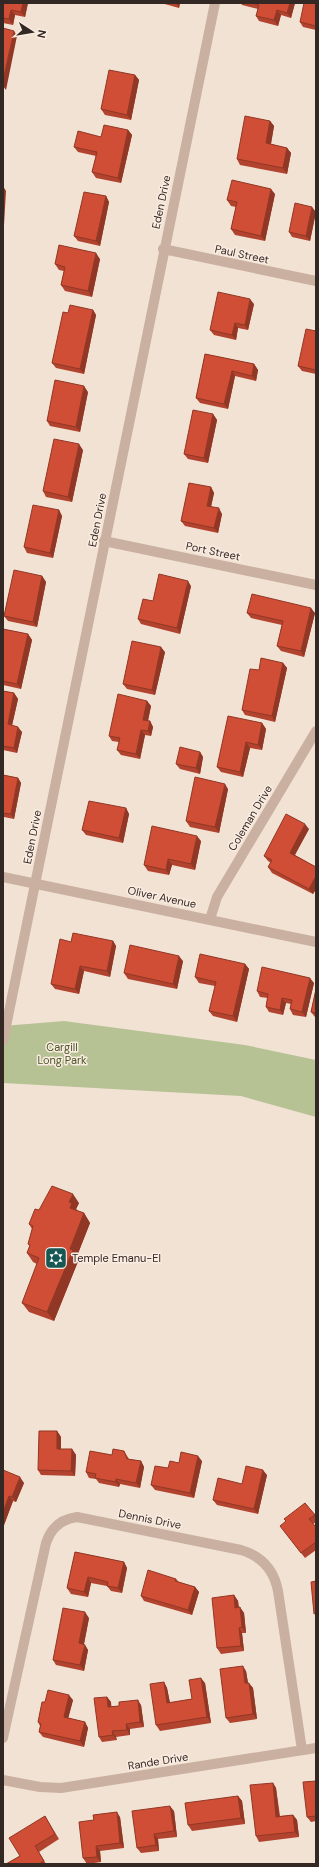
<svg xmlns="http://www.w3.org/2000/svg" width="319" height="1867" font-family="'DM Sans',sans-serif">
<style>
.green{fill:#b6c294}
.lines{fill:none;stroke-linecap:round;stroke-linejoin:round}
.minor{stroke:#cab0a0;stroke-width:10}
.wall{fill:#b2432e}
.shaded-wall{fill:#913725}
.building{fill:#cf4e35;stroke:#913725}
.labels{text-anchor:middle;stroke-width:3;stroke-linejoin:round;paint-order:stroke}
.street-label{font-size:11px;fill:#342824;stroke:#faece1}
.park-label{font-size:11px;fill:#475426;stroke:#faece1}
.poi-label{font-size:11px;fill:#342824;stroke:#faece1;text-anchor:start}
</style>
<rect width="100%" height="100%" fill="#f2e2d4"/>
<path class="green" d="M64,1021L245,1045L316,1060V1117L241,1096L3,1083V1026Z"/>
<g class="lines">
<path class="minor" d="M163,249L316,281
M104,541L316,585
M3,877L316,942
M210,919L217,897L316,731
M3,1041L215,3
M3,1738L46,1543C51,1528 61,1519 77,1517L241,1550C261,1556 274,1570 278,1591L302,1750
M3,1780L40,1787L61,1788L316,1748"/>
</g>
<path class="wall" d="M3,3H28L25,17L15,15L13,25L3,23Z
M161,3H180L179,8Z
M241,3H295L291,18L281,15L278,26L259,21L256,16L258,9L242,5Z
M316,3V30L303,27L300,22Z
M135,75L139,80L131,120L105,115L101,109Z
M270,121L274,126L271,144L287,148L291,153L287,174L240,165L237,159Z
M128,130L132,135L121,183L96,178L92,172L96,156L78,152L74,147L101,137Z
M275,194L265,241L235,235L231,229L236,207L231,206L227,200Z
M106,196L109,202L100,246L78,241L74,236Z
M316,212L310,241L292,237L289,232Z
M100,259L92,297L65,291L61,285L64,271L59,270L55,264Z
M254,304L248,330L238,328L236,340L214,335L210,330Z
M93,310L96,315L84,374L56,368L52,363L68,313Z
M316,331V374L302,371L298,366Z
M205,354L254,364L258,370L256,381L235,376L228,409L200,403L196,398Z
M88,392L80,432L50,426L47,421Z
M213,414L217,420L208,463L188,459L184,454Z
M83,450L72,502L46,497L43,491Z
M211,487L214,493L211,507L222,514L218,533L185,526L181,521Z
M59,510L62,516L53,558L27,553L24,547Z
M42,576L46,582L37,627L8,621L4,616Z
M191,586L180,634L141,624L138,619L153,601Z
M247,613H315L304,657L281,651L277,646L282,625L251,618Z
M3,629L28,634L32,640L21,689L3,685Z
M165,652L155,695L127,689L123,684Z
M283,663L287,668L275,722L245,715L242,710L259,670Z
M3,691L14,693L18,699L12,725L22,732L17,753L3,750Z
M147,701L151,706L148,721H150L153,727L151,736L145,735L140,759L121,755L117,750L119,742L112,741L109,736Z
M262,723L266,729L262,750L250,748L243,777L221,772L217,767Z
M200,752L203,757L200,774L180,769L176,764Z
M3,775L18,778L21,783L14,819L4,817L3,822Z
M228,789L219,833L190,827L186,821Z
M126,808L129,814L123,843L86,835L82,830Z
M309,829L295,855L316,867V889L313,894L272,873L268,867L271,863L268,861L264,856Z
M201,841L195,870L172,865L169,875L148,871L144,865Z
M113,941L116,946L110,977L84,971L79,994L55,989L51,984L71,942Z
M183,961L177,989L128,979L124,973Z
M245,964L249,969L237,1022L213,1016L209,1011L215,986L199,983L195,977Z
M314,983L306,1017L293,1015L290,1009L291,1004L286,1003L283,1015L269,1012L266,1007L268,998L260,997L257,991Z
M316,989V1017H315L311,1012Z
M79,1203L76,1209L78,1211L84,1213L90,1223L77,1256L79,1259L54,1321L29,1312L22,1303L37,1264L33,1262L27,1253L30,1246L28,1244L32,1229L29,1224L39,1210Z
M57,1431L61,1437V1449H72L76,1455L75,1476L41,1475L38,1470Z
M124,1451L129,1459L141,1461L144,1467L140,1488L120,1484L119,1487L99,1483L96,1479L89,1478L86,1472L112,1455Z
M202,1461L194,1498L155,1490L151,1485L168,1468L179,1463Z
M3,1470L24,1483L16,1502L13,1501L4,1525L3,1524Z
M267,1475L258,1514L217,1505L213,1500L242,1484Z
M305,1503L316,1516V1522L313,1524L316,1527V1550L305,1558L284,1531L286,1521Z
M75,1552L124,1562L127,1568L122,1593L111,1591L107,1586L91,1583L88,1597L71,1594L67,1588Z
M176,1579L179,1582L195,1587L199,1592L192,1615L144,1601L141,1596Z
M234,1595L238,1601L239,1607L244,1613L246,1633H242L244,1651L221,1654L217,1648Z
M89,1618L84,1644L88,1650L84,1671L56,1665L53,1660Z
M246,1671L248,1683L253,1688L257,1719L230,1723L226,1718Z
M164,1682L167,1688L170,1703L192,1699L205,1683L211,1723L160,1731L156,1725Z
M107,1697L111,1702V1707L141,1705L144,1727L130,1729V1735L116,1737L117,1740L102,1742L99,1737Z
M73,1700L68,1718L85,1722L88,1728L84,1747L43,1737L39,1732L40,1726L38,1722L45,1702Z
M316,1781V1821L311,1822L307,1817Z
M273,1783L276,1788L280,1816L293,1815L297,1820L299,1837L259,1842L256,1836Z
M238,1796L242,1801L245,1824L192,1831L188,1825Z
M174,1811L177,1837L158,1839L159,1851L141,1853L137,1848Z
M45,1816L59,1839L39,1852L46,1864H6L20,1856Z
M120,1817L124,1848L100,1851L101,1862L87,1864L83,1858Z"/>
<path class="shaded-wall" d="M23,3H28L25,17L21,12Z
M176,3H180L179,8Z
M290,3H295L291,18L287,13Z
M11,10L15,15L13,25L9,19Z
M277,10L281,15L278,26L274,20Z
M14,31L17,36L6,90L3,86V80Z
M135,75L139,80L131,120L127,115Z
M270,121L274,126L270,149L266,143Z
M128,130L132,135L121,183L118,178Z
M287,148L291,153L287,174L283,168Z
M3,186L6,191L4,225L3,223Z
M271,189L275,194L265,241L261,236Z
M106,196L109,202L100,246L96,241Z
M312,207L316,212L310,241L306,236Z
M96,253L100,259L92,297L88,291Z
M250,299L254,304L248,330L245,325Z
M93,310L96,315L84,374L80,369Z
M235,323L238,328L236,340L232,335Z
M254,364L258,370L256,381L252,376Z
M232,371L235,376L228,409L224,404Z
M84,386L88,392L80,432L76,427Z
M213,414L217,420L208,463L204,458Z
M79,444L83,450L72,502L68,497Z
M211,487L214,493L210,511L207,506Z
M219,508L222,514L218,533L214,528Z
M59,510L62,516L53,558L50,553Z
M42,576L46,582L37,627L33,622Z
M188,581L191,586L180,634L177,628Z
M311,608L315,613L304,657L301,651Z
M28,634L32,640L21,689L17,684Z
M161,647L165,652L155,695L152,690Z
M283,663L287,668L275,722L272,716Z
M14,693L18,699L11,730L8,724Z
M147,701L151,706L147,725L143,720Z
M150,721L153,727L151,736L148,731Z
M262,723L266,729L262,750L258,745Z
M18,727L22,732L17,753L14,748Z
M141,730L145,735L140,759L136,754Z
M246,742L250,748L243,777L240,772Z
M200,752L203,757L200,774L196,768Z
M18,778L21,783L14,819L11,814Z
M225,784L228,789L219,833L215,827Z
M126,808L129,814L123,843L119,838Z
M305,824L309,829L293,858L290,853Z
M197,836L201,841L195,870L191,864Z
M168,859L172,865L169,875L166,870Z
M316,876V889L313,894L309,889Z
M113,941L116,946L110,977L107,971Z
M179,956L183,961L177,989L173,984Z
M245,964L249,969L237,1022L233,1016Z
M80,966L84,971L79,994L75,989Z
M310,978L314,983L306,1017L302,1012Z
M282,998L286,1003L283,1015L280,1010Z
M73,1194L79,1203L76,1209L78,1212L70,1208L69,1202Z
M84,1213L90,1223L77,1256L79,1259L54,1321L47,1312L70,1249Z
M57,1431L61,1437V1454L57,1449Z
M72,1449L76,1455L75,1476L71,1471Z
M198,1456L202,1461L194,1498L190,1493Z
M141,1461L144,1467L140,1488L136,1483Z
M263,1470L267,1475L258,1514L254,1509Z
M20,1477L24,1483L16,1502L12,1497Z
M116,1479L120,1484L119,1487L116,1482Z
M9,1496L13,1501L4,1525L3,1524V1512Z
M124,1562L127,1568L122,1593L118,1588Z
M88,1577L91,1583L88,1597L84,1592Z
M195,1587L199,1592L192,1615L188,1610Z
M234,1595L238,1601L239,1613L235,1608Z
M240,1607L244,1613L246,1633L242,1627Z
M85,1612L89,1618L83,1649L79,1643Z
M239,1628L242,1633L244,1651L241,1646Z
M85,1645L88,1650L84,1671L80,1665Z
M243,1666L246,1671L249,1689L245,1683Z
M201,1678L205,1683L211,1723L207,1717Z
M164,1682L167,1688L171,1708L167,1703Z
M249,1683L253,1688L257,1719L253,1714Z
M69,1695L73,1700L67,1723L64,1717Z
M107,1697L111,1702L112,1713L108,1707Z
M138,1700L141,1705L144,1727L140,1722Z
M85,1722L88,1728L84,1747L80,1741Z
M126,1724L130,1729V1735L127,1730Z
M112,1731L116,1737L117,1740L113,1735Z
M273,1783L276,1788L280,1822L276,1817Z
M238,1796L242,1801L245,1824L241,1818Z
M170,1806L174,1811L177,1837L174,1831Z
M117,1812L120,1817L124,1848L120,1843Z
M293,1815L297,1820L299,1837L295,1832Z
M154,1834L158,1839L159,1851L156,1845Z
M96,1846L100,1851L101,1862L97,1857Z"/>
<path class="building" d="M3,3H23L21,12L11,10L9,19L3,18Z
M252,3H290L287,13L277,10L274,20L256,16L259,5Z
M304,3H316V26L300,22Z
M3,28L14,31L3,80Z
M109,70L135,75L127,115L101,109Z
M245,116L270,121L266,143L287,148L283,168L237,159Z
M104,125L128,130L118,178L92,172L97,152L74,147L78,131L101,137Z
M232,180L271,189L261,236L231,229L237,202L227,200Z
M84,192L106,196L96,241L74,236Z
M295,203L312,207L306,236L289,232Z
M59,245L96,253L88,291L61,285L65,267L55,264Z
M218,292L250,299L245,325L235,323L232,335L210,330Z
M70,305L93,310L80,369L52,363L63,312L68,313Z
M306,329L316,331V370L298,366Z
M205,354L254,364L252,376L232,371L224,404L196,398Z
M55,380L84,386L76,427L47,421Z
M193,410L213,414L204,458L184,454Z
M54,439L79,444L68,497L43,491Z
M189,483L211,487L207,506L219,508L214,528L181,521Z
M33,505L59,510L50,553L24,547Z
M14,570L42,576L33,622L4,616Z
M159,574L188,581L177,628L138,619L143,599L153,601Z
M252,594L311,608L301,651L277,646L283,621L247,613Z
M3,629L28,634L17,684L3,681Z
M132,641L161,647L152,690L123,684Z
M261,658L283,663L272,716L242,710L250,669L259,670Z
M3,691L14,693L8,724L18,727L14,748L3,746Z
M118,694L147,701L143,720L150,721L148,731L141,730L136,754L117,750L120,738L109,736Z
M228,716L262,723L258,745L246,742L240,772L217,767Z
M180,747L200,752L196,768L176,764Z
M3,775L18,778L11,814L3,813Z
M195,777L225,784L215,827L186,821Z
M89,801L126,808L119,838L82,830Z
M286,814L305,824L290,853L316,867V876L309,889L268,867L272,860L264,856Z
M152,826L197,836L191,864L168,859L166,870L144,865Z
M73,933L113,941L107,971L80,966L75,989L51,984L60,939L71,942Z
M130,945L179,956L173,984L124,973Z
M200,954L245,964L233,1016L209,1011L216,982L195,977Z
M262,967L310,978L302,1012L290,1009L292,1000L282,998L280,1010L266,1007L268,994L257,991Z
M316,989V1013L311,1012Z
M52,1186L73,1194L69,1202L72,1203L70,1208L84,1213L70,1249L73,1250L47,1312L22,1303L39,1258L27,1253L30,1245L28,1244L33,1226L29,1224L35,1209L39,1210Z
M39,1431H57V1449H72L71,1471L38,1470Z
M113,1449L124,1451L127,1459L141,1461L136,1483L116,1479V1482L95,1478L96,1474L86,1472L90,1451L112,1455Z
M181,1452L198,1456L190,1493L151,1485L155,1466L168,1468L170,1461L179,1463Z
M246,1466L263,1470L254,1509L213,1500L218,1478L242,1484Z
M3,1470L20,1477L12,1497L9,1496L3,1512Z
M305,1503L315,1515L309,1519L316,1527V1542L301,1553L280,1526L286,1521L284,1519Z
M75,1552L124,1562L118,1588L107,1586L108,1582L88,1577L84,1592L67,1588Z
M148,1570L176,1579L175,1581L195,1587L188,1610L141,1596Z
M316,1581V1613L314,1614L311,1582Z
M234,1595L235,1608L240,1607L242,1627L239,1628L241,1646L217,1648L212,1598Z
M63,1608L85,1612L79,1643L85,1645L80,1665L53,1660Z
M243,1666L245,1683H249L253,1714L226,1718L220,1669Z
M201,1678L207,1717L156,1725L150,1684L164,1682L167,1703L192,1699L189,1680Z
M48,1690L69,1695L64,1717L85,1722L80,1741L39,1732L41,1724L38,1722L42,1702H45Z
M107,1697L108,1707L119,1706V1702L138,1700L140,1722L126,1724L127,1730L112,1731L113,1735L99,1737L94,1698Z
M316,1781V1816L307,1817L303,1782Z
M273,1783L276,1817L293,1815L295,1832L256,1836L250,1785Z
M238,1796L241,1818L188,1825L185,1803Z
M170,1806L174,1831L154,1834L156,1845L137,1848L132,1811Z
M117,1812L120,1843L96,1846L97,1857L83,1858L79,1822L94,1820L93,1815Z
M45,1816L55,1834L35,1846L44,1861L39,1864H6L20,1856L9,1838Z"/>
<defs>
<g id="synagogue-square" transform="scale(1.15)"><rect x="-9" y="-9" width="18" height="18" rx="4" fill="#175856" stroke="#faece1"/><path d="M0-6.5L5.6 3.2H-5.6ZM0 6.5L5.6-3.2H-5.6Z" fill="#fff"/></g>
</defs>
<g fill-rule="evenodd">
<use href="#synagogue-square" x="56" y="1258"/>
</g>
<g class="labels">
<g class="street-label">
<text transform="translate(161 202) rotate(-78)" y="4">Eden Drive</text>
<text transform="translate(242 254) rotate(12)" y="4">Paul Street</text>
<text transform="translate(97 520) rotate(-79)" y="4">Eden Drive</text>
<text transform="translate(213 551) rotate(12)" y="4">Port Street</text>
<text transform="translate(250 818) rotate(-59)" y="4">Coleman Drive</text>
<text transform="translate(32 837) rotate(-79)" y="4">Eden Drive</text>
<text transform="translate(162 897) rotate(12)" y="4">Oliver Avenue</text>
<text transform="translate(150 1519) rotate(11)" y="4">Dennis Drive</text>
<text transform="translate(158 1761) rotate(-9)" y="4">Rande Drive</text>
</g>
<g class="park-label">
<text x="62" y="1051">Cargill<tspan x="62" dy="13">Long Park</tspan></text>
</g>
<g class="poi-label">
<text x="72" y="1262">Temple Emanu-El</text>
</g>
</g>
<rect width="319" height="1867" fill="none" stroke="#342824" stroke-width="8"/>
<g transform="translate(32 32) rotate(102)" stroke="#faece1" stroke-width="3" paint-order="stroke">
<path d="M0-3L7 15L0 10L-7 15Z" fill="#342824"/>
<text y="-6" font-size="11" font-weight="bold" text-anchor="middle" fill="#342824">N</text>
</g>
</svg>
